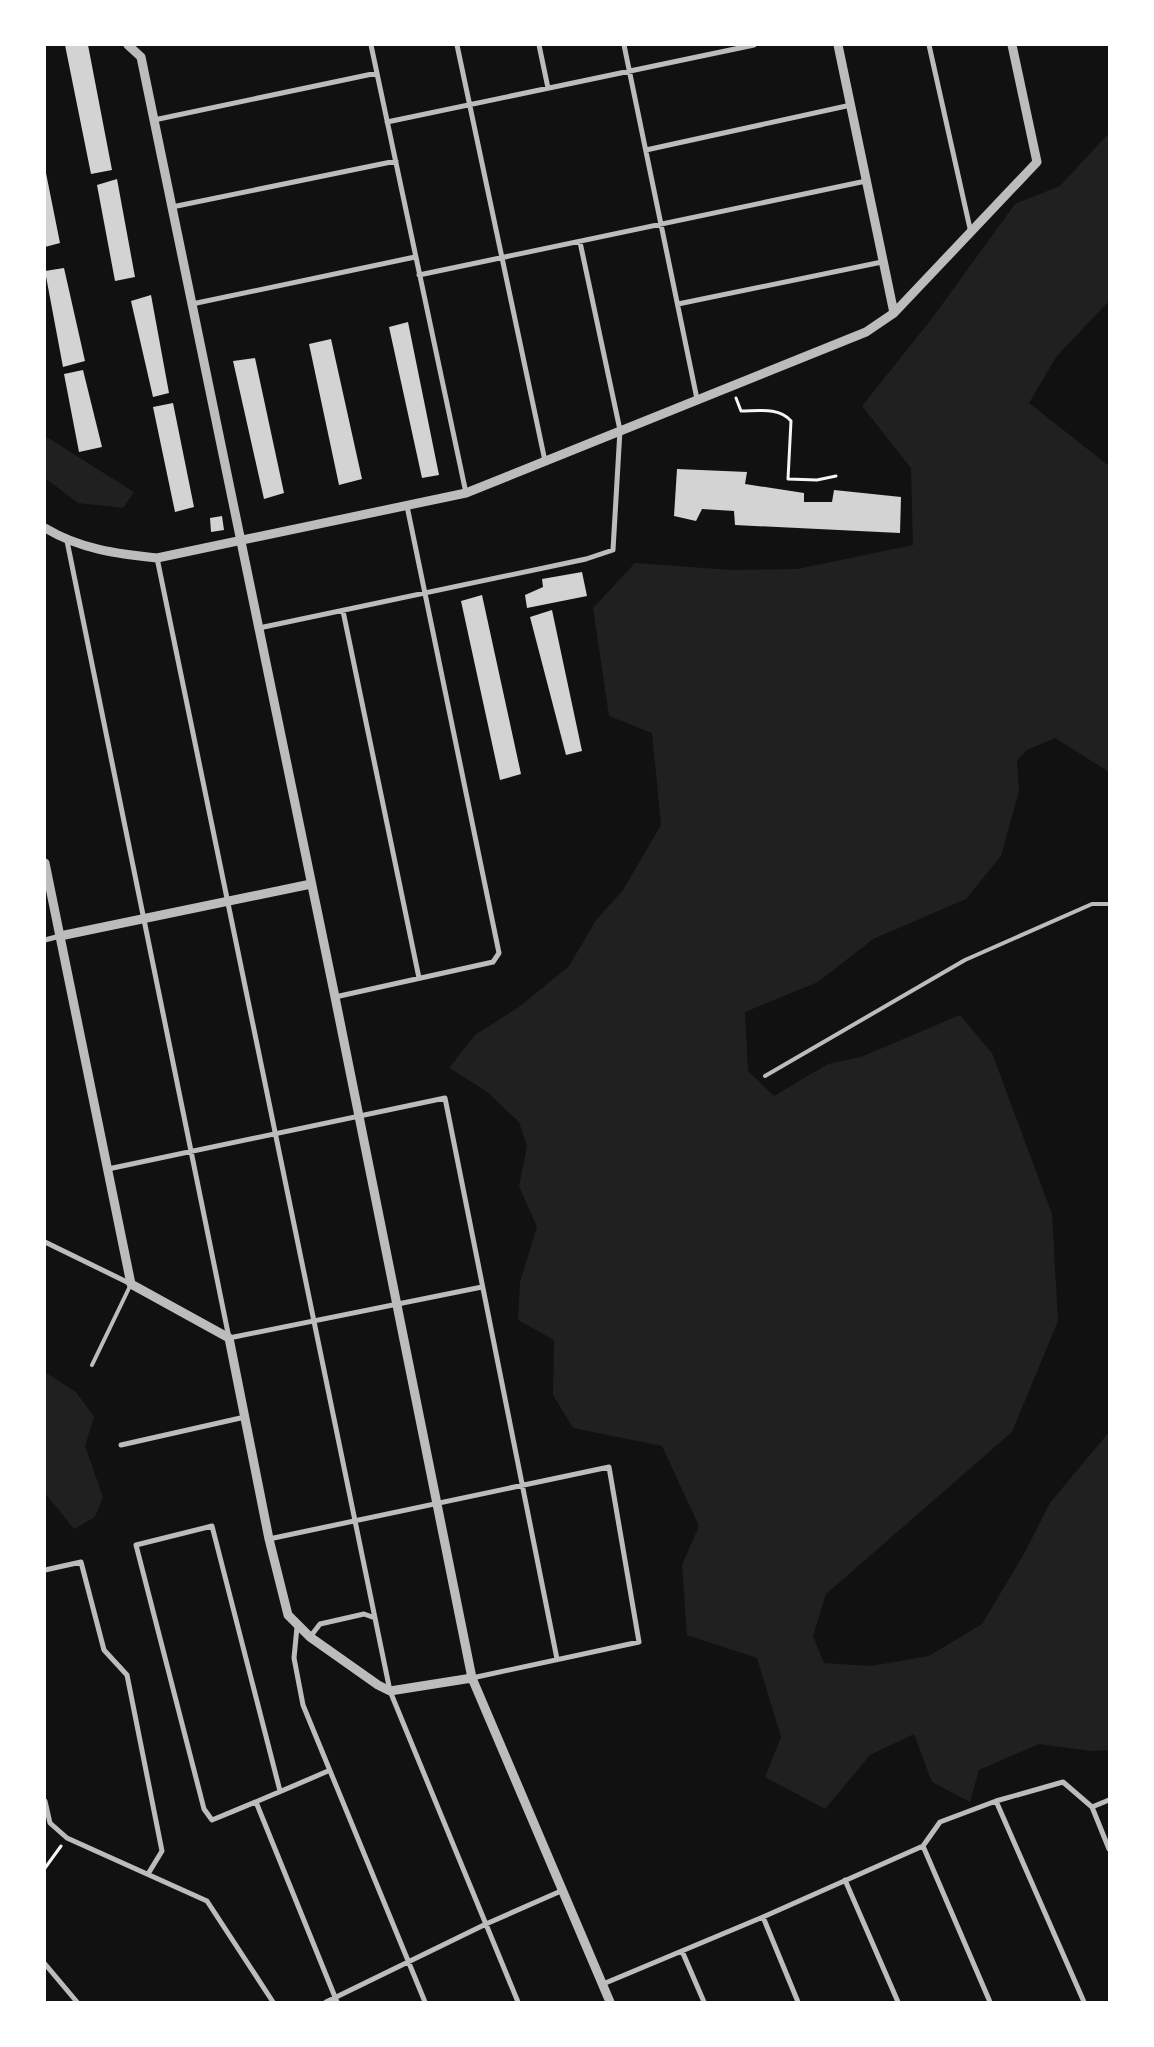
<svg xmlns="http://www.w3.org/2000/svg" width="1154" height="2047" font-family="Commissioner,sans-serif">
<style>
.green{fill:#202020}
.building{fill:#d3d3d3}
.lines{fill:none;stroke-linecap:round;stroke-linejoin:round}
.path{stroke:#f5f5f5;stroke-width:3}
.service{stroke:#bcbcbc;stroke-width:4}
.minor{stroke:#bcbcbc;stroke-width:5}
.tertiary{stroke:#bcbcbc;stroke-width:9}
</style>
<rect width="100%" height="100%" fill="#111"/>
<path class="green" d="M1109,133V301L1056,357L1029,403L1109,466V772L1055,738L1027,750L1017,760L1019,791L1001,856L966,899L873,939L818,982L745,1012L748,1071L774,1096L828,1064L861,1057L960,1015L992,1053L1052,1214L1058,1321L1012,1432L826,1594L813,1636L824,1663L871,1666L929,1656L982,1624L1025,1552L1050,1503L1109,1432V1750L1092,1751L1039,1744L979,1770L970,1802L932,1782L914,1734L870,1755L825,1809L765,1777L781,1737L757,1658L687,1635L682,1565L699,1526L662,1446L573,1428L553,1395L554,1340L518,1320L520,1282L537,1227L519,1186L527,1146L519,1122L486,1091L449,1068L475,1035L519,1007L569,966L596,920L623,890L661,825L652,733L609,716L593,608L635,563L732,570L797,569L913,545L911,468L862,406L933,317L1015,204L1060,186Z
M45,436L134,492L123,508L78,503L45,478Z
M45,1372L76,1392L94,1417L85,1446L103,1497L95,1517L74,1529L45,1493Z"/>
<path class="building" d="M65,45H88L112,170L91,174Z
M45,168L60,243L45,247Z
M117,179L135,277L115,281L97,185Z
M64,268L85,361L63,367L45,271Z
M151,295L169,393L153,397L131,301Z
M408,322L439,475L422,478L389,327Z
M331,339L362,479L339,485L309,344Z
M255,358L284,493L264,499L233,361Z
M83,370L102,447L79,452L64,374Z
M173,403L194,507L175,512L153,407Z
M677,469L747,472L745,484L804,493V502H832L834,490L901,497L900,533L735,525L734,511L702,509L696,521L674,516Z
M222,516L224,530L211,532L210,518Z
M582,572L587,596L527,608L525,595L543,587L542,579Z
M482,595L521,774L500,780L461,601Z
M552,610L582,751L566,755L530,617Z"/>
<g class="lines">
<path class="path" d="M736,398L741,411C758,411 779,407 791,421L788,479L817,480L836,476
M45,1868L61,1846"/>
<path class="service" d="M765,1076L965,960L1092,904H1109
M92,1365L131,1284"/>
<path class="minor" d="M371,45L466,493
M457,45L545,461
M539,45L548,88
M624,45L697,399
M929,45L971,233
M154,120L377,73
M387,122L754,45
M646,150L851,105
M172,207L396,161
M419,275L866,181
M192,304L415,257
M678,304L882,262
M67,541L229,1338L482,1287
M157,558L390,1691L518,2002
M343,611L419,978
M259,628L586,559L613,550L620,430L580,242
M45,940L60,936
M335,997L493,962L499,953L407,506
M108,1169L445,1098L557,1659
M45,1242L131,1284
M121,1445L245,1417
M269,1539L609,1467L639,1642L472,1678
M45,1570L81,1562L104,1650L127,1675L162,1851L148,1874
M297,1627L294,1658L303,1705L425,2002
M310,1637L320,1624L364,1614L375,1618
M280,1791L212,1526L136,1545L204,1809L212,1820C251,1804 289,1788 328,1771
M45,1801L50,1823L67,1838L207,1901L273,2002
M996,1801L1084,2002
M256,1802L337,2002
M1092,1807L1109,1849
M923,1846L990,2002
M845,1880L898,2002
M763,1917L798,2002
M682,1951L704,2002
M45,1964L77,2002
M603,1984L763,1917L923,1846L940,1822L996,1801L1063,1782L1092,1807L1109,1800
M326,2002L486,1924L561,1891"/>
<path class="tertiary" d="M128,45L141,57L154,120L335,997L472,1678L610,2002
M838,45L894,313
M45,528C80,549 117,554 157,558L466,493L866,332L894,313L1037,162L1012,45
M45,863L131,1284L229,1338L269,1539L288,1615L310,1637L378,1685L390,1691L472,1678
M60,936L311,884"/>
</g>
<rect width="1154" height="2047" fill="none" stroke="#ffffff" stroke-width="92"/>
</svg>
